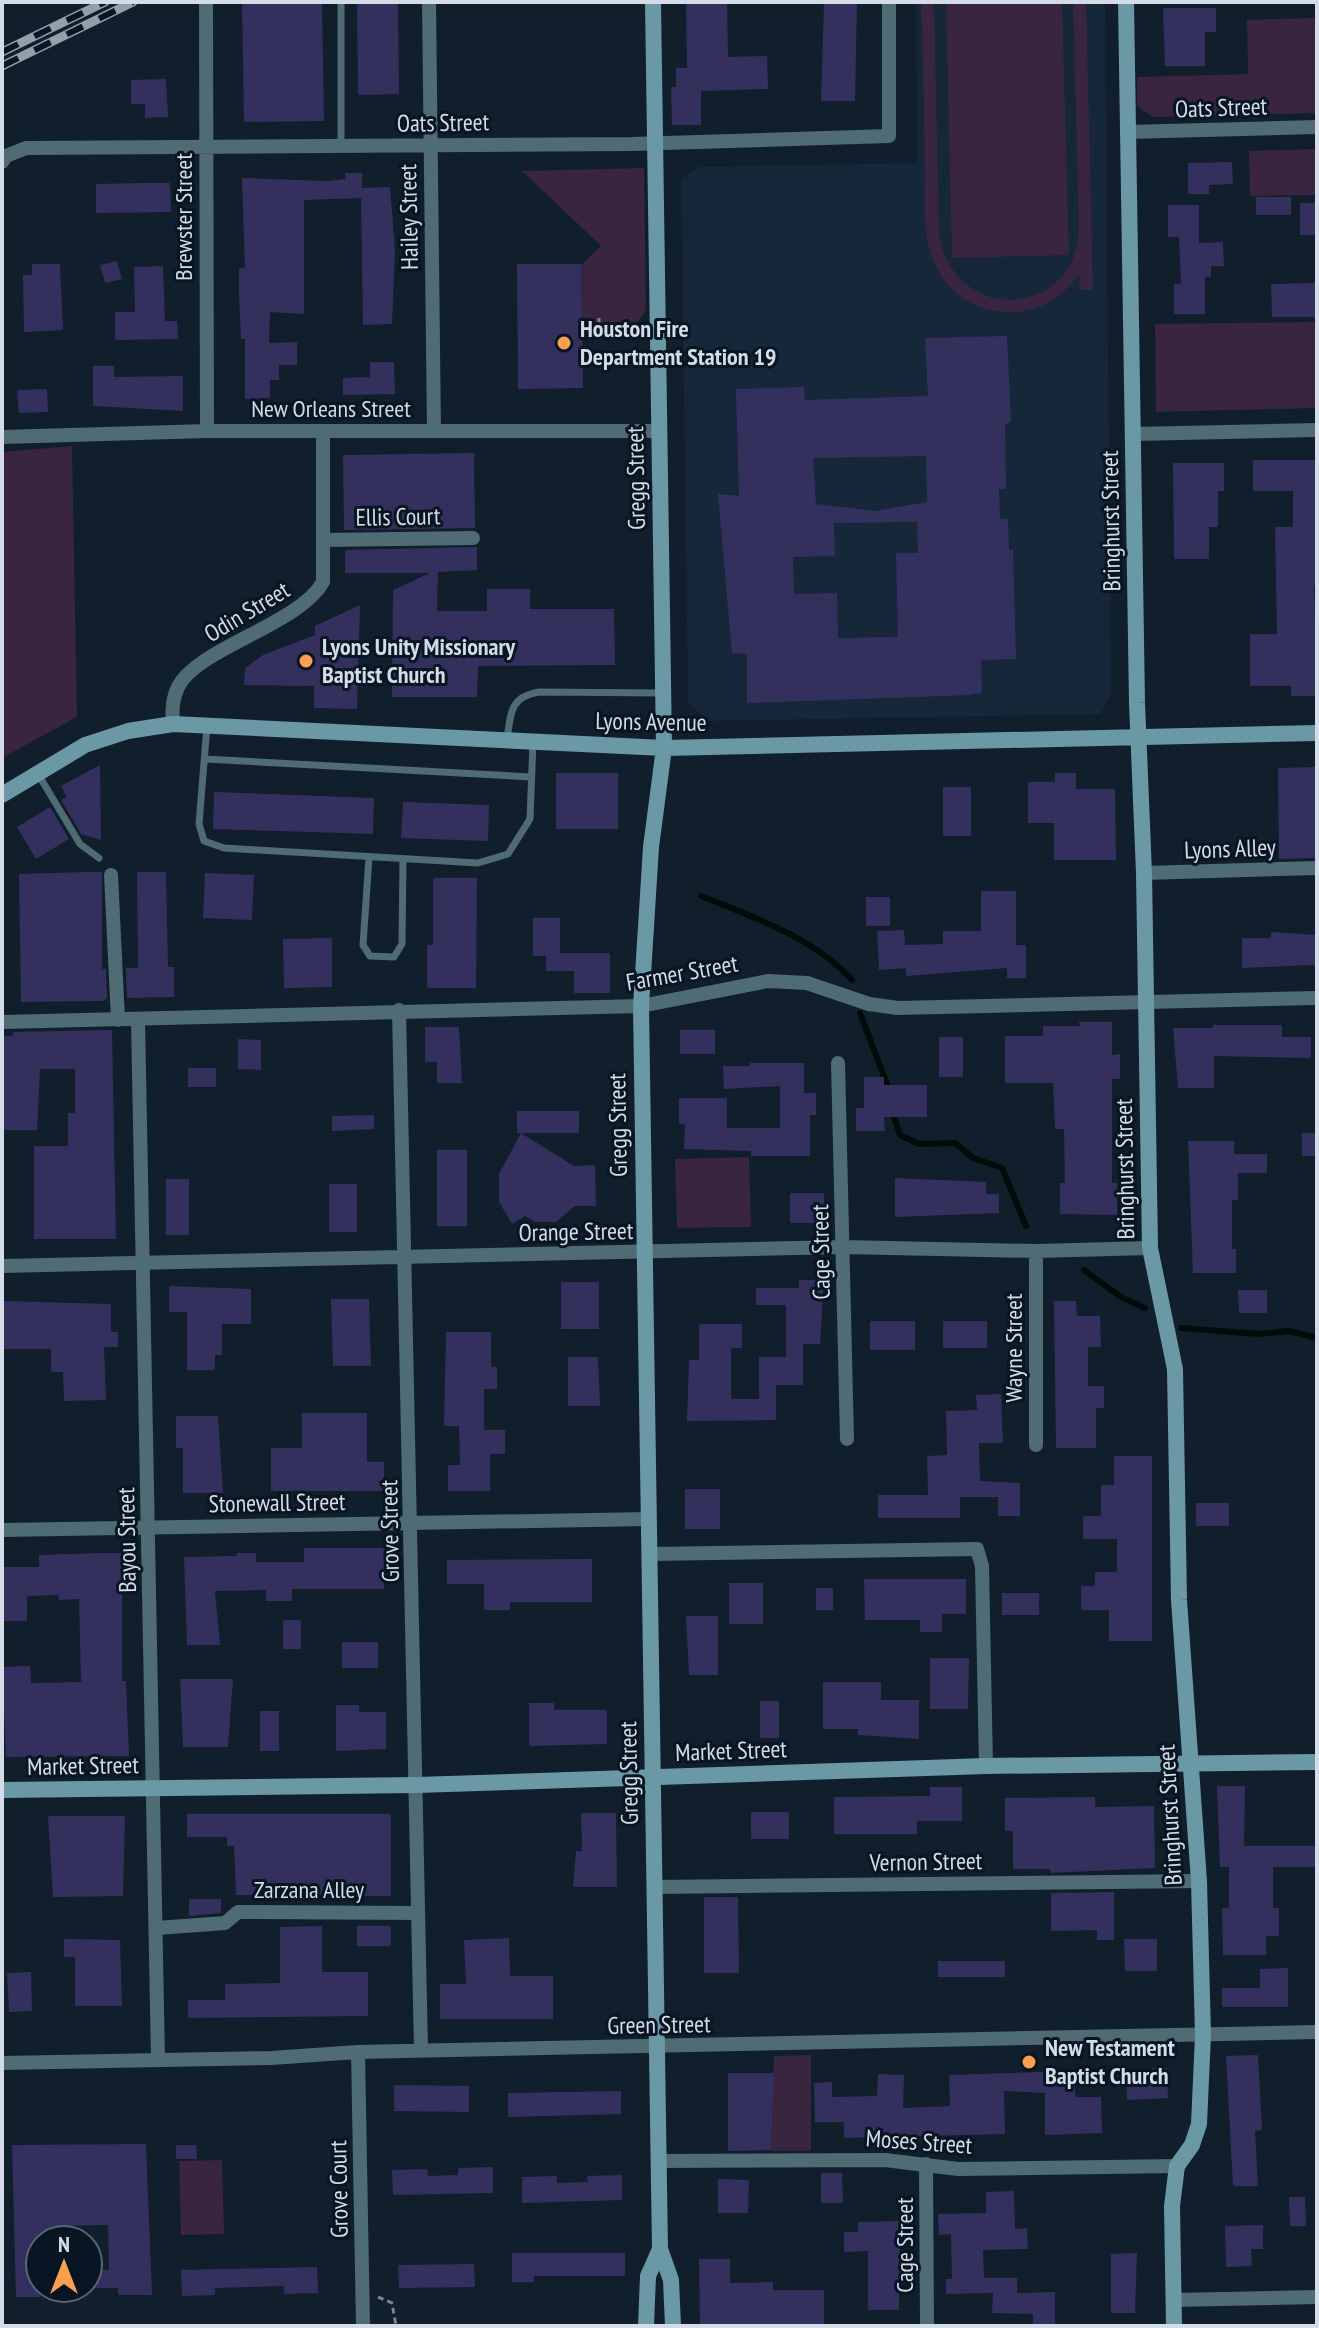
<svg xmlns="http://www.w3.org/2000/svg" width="1319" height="2328" font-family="'PT Sans Narrow',sans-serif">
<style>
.built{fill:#16273a}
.green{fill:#39253f}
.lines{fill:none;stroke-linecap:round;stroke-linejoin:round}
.stream{stroke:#000c09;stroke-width:6}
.building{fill:#34305e;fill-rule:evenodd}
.path{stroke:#798490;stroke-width:3;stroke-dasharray:6 4;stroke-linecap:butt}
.lane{stroke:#4f6b73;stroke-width:7}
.street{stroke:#4f6b73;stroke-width:14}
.secondary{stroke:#6a98a5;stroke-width:16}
.rail-casing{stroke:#959fab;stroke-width:9}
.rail{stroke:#081522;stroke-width:6;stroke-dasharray:18;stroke-linecap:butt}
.poi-dot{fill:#fb9e50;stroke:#081522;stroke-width:3}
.labels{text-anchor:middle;stroke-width:6;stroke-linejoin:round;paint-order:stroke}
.street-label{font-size:24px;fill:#d4dde7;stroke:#081522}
.poi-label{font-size:24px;font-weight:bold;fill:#d4dde7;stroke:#081522;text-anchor:start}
</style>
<rect width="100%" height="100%" fill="#111e2c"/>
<path class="built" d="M916,2H1105L1111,693L1101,714L708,721L688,702L681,180L698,167L917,163Z"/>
<path class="green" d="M921,2H934L939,233C952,324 1074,321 1079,230L1073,2H1086L1093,290H1080L1079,274C1060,300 1035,315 1001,312C972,309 947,291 935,265C921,236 926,199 925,168C924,112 923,57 921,2Z
M946,2H1062L1069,255L952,258Z
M1317,18V113L1153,117L1137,106V77L1248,74L1247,20Z
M1317,149V195L1250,196L1249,151Z
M644,168L646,309C634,337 610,334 582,334L581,265L601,246L522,171Z
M1317,322V408L1156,412L1155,324Z
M72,446L77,717L2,758V452Z
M749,1157L751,1227L677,1228L675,1159Z
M811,2055V2151H771L774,2056Z
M222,2160L224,2234L181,2235L179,2161Z"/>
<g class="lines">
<path class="stream" d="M701,896C753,917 813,937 852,980
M860,1013L890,1092
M892,1111L900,1135L919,1144L955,1143L973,1158L1002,1168L1026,1226
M1084,1270L1121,1297L1145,1308
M1181,1328L1259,1334L1289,1331L1317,1338"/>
</g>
<path class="building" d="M242,2H322L324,121L244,122Z
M357,2H398L399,94L358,95Z
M686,2H727L728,57L767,56L768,89L701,91V125H672L671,87H676V68H687Z
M824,2H857L855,101H821Z
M1163,8H1216V32H1205V66H1165Z
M166,79L168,117L145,118V104H131V80Z
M1232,162L1233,184L1209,185V194H1188V163Z
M345,173H362V188L390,187L395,250L392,324L363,325L361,198L304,200V314L270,312L269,343L297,342V365H279V380H270V398L245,399V339H241L239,295V268H245L242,178L327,181L346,179Z
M143,183H170L171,212L96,213V184Z
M1256,197H1291V215H1256Z
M1300,203H1317V235H1300Z
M1168,205H1199V243L1223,242L1224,266H1211V277H1205V314H1174V284H1181L1179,237H1168Z
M117,261L122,279L105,283L100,265Z
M32,264H60L63,330L24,332L23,275H32Z
M517,264H581L583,388L518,389Z
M163,266L165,321H177L178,339L115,340V312H135L134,267Z
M1317,283V317H1272L1271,284Z
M1007,336L1011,422L1005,424L1006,489H999L1000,519H1008L1009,550H1013L1016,659L981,660L982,693L969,695L747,703V654L732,653L718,494L739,496L736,389L804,387L805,400L928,396L925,338ZM926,456L927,502L875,511L816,504L813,458ZM917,522L918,553H896L898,637L838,638L837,593L794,594L793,557L835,556L834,523Z
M370,362H394L395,394L343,395V378L370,377Z
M93,366H114V377L183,376V411L93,406Z
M47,389L48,412L19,413L17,390Z
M474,453L475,528L344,530L343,455Z
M1253,460H1317V586H1314L1317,696H1291V686H1250V634H1277L1275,527H1293V491H1253Z
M1173,463H1224V491H1218V527H1209V559H1174Z
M477,547V570L438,572L437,611H487V589H530V609H614L615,665L478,666L477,697H392L393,590L430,573H345V550Z
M360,605L357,709L314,708V686L244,685L245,668L263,655L315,635V626Z
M100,765L101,840L81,834L61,800L67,797L61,786Z
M1317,767V858L1279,859L1278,768Z
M556,773H618V829H556Z
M1055,773H1076V789H1115L1116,860H1054V823H1028V782H1055Z
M943,787H971V836H943Z
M214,792L374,798L373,834L213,829Z
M403,802L489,805L488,841L401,838Z
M50,807L69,839L36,859L17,827Z
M87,872H102V969H106L107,998L103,1001L21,1002L19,874Z
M137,872H166L168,967H174V997L127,998L126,968H138Z
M205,873L254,875L252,920L203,918Z
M433,878H477L476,988H427V945H433Z
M981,891H1016V945H1026V978H1007V968L906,976V968L879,970L877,931L904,930L905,945L943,944V931H981Z
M866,897H890V926H866Z
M533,918H560V953H610V993H574V971H546V956H533Z
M1271,932L1315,935L1316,965L1242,968V938H1271Z
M332,938V987L284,988L283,939Z
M1079,1022H1112V1055L1120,1054V1079H1112V1183H1117V1215L1060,1214V1183H1065L1064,1129H1055L1053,1083H1005V1036H1043V1026H1080Z
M1213,1025H1282V1037H1311V1058L1214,1056V1088H1178L1173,1028H1213Z
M425,1027H459L462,1083H437V1062H425Z
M112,1030L116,1239H34V1146H68V1113H75V1069H40L37,1130H2V1036H13V1032Z
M680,1030H715V1054H680Z
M939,1037H963V1077H939Z
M238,1039L261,1040V1070L238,1069Z
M750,1063H804V1093H816V1115H810V1156H751V1151L684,1149L685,1124H679V1098H727V1128H780V1086L724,1089L723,1066H750Z
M188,1068H216V1087H188Z
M864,1077H884V1085H927V1117H884L885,1131H856V1108H864Z
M517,1111H579V1133H517Z
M374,1115V1129L332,1131V1116Z
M521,1133L574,1166L595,1165L596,1206H575L556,1222H536L525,1216L512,1224L499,1202V1174Z
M1302,1133H1317V1156H1302Z
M1188,1141H1234V1154H1267V1173H1238V1200H1232V1249H1236V1273H1193Z
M437,1150H467V1226H437Z
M895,1178L986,1182V1194H999V1213L895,1217Z
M166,1179H189V1235H166Z
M329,1184H357V1232H329Z
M790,1193H824V1223H790Z
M799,1280H824L820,1344H803V1385H776V1420L687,1421L689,1360H699V1324H742V1348H731V1399H759V1357H786V1305H756V1288H799Z
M561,1282H599V1329H561Z
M169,1286L251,1289V1324H222V1355H215V1370H187V1312H169Z
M1238,1290H1267V1313H1239Z
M331,1299H369L371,1366H333Z
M3,1301L111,1304V1332H118V1347H104L106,1400L64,1401L63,1372H51V1349H3Z
M1054,1301H1076L1077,1316H1100L1101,1347H1088V1386H1104V1408H1096V1448H1056Z
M870,1321H915V1350H870Z
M943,1321H987V1348H943Z
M446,1332H491V1367H497V1389H484V1430H505V1454H490V1491H448V1465H460L459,1426H444Z
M568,1357H598L600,1406H568Z
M1001,1394L1003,1443H979L980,1481L1020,1483V1516H998V1497H960V1518H878V1495H928L927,1456L947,1455L946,1411L977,1410L976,1395Z
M302,1413H367V1462H384V1491H271V1448H302Z
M176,1416H218L223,1493H183V1448H176Z
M1114,1456H1152V1641H1109V1610H1081V1586H1095V1572H1117V1539H1083V1516H1101V1485H1114Z
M685,1489H720V1529H685Z
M1196,1503H1229V1526H1196Z
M304,1548H384V1589H292V1601H266V1590L215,1591L220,1645H187L184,1557L237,1556V1553H256V1562H304Z
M103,1553H122V1681H126L129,1756L6,1757L2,1667L30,1666L31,1683L81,1682L79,1599L59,1600L58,1595L27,1596V1621H2V1567H39V1555Z
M592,1559V1602H510V1610H484V1584H447V1560Z
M864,1579H966V1614H942V1632H920V1620H865Z
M729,1583H763V1624H729Z
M816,1588H833V1610H816Z
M1002,1593H1039V1615H1002Z
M686,1616H718V1675H689Z
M283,1620H301V1649H283Z
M342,1642H378V1668H342Z
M930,1658H969L968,1709H930Z
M180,1679H233L228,1747H183Z
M823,1682H881V1700H919V1739L858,1735V1729H823Z
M760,1701H779V1738H760Z
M529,1703H554V1710H607V1744L529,1746Z
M336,1705H359V1712H386V1749L336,1751Z
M260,1711H279V1751H260Z
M1217,1786H1245L1244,1846H1317V1867H1273V1908H1279V1936H1266V1955H1223L1222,1908H1229V1867H1220Z
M930,1787H962V1821H917V1834H834V1797L930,1796Z
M1095,1797V1807L1154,1806L1155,1868L1050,1873V1869H1013V1831H1005V1798Z
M751,1812H789V1839H751Z
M581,1813H616L617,1887H573L576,1851H582Z
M187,1814H391V1896L236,1895L234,1846H227V1837H187Z
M48,1816H125L123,1896L53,1897Z
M1114,1892V1940H1097V1930L1051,1931V1893Z
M704,1897H738L739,1973H704Z
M189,1899H221V1913L189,1916Z
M322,1926V1972H368V2016L188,2018V2000H225V1984L280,1983V1927Z
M357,1926H391V1946H357Z
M509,1938L510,1976H553V2019H440V1984H466L464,1940Z
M64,1939L120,1940L122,2006H75V1957H64Z
M1124,1939H1157V1971H1125Z
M938,1961H1005V1977H938Z
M1288,1968V2007H1222V1988H1260V1969Z
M31,1972L32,2011L9,2012L7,1973Z
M1258,2055L1262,2130L1255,2131L1258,2186H1233L1226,2056Z
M1152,2068H1167L1168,2098L1127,2100L1126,2076L1152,2075Z
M1075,2071V2097H1101L1102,2133L1045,2135V2093L1004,2091L1005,2134L844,2138V2122H815L814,2083L832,2082V2097L877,2096L878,2074L904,2075L903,2108L950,2106L949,2075Z
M728,2073H774L771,2150L728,2151Z
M394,2085L469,2086V2112L394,2111Z
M621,2091V2114L508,2117V2093Z
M146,2144L152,2295H118V2288H88V2270H109L108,2225L58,2226V2240H40V2297H16L12,2145Z
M176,2145H196L197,2159H176Z
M493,2167V2193L393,2195L392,2170L427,2169L428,2176L458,2175V2168Z
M821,2173H842L843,2203H821Z
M622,2175V2200L522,2203V2177L557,2176V2183L588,2182L587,2176Z
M718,2179L749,2180L748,2213H718Z
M1014,2191L1015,2229L1027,2228L1028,2249L983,2250L984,2278H1017V2293L1055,2292V2325H1033V2314L992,2313L993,2293L946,2294V2279H952L951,2234L939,2235L938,2214L986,2213V2192Z
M1289,2197H1305L1306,2226H1290Z
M900,2221L899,2310H868V2251L844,2252V2232H858V2222Z
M1263,2225V2249H1251L1252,2266L1226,2267L1225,2226Z
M512,2253H625V2276H534V2282H512Z
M1137,2253L1135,2313H1111V2254Z
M699,2259H730V2283L773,2282V2290H824V2326H700Z
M474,2264L475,2287L399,2288L398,2265Z
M317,2267L318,2293L284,2294V2286L215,2288V2295L182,2296L181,2270Z"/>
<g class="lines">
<path class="path" d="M599,318V334
M378,2297L392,2303L396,2326"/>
<path class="lane" d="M341,2V146
M207,726L199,824L204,841L224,848L478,863L508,854L530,819L533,742
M507,739C511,712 510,697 539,692L663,693
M205,759L531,777
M38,774L80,844L99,858
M369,857L363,945L370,956L394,957L402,944L403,859"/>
<path class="street" d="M206,2L207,431
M429,2L434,431
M1127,132L1317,127
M2,162L6,156L26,148L632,144L889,136V2
M1134,434L1317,430
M2,437L207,431H659
M324,540L473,538
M173,724C172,711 172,700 178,687C196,649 300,624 323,582V431
M1144,873L1317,868
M111,875L118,1020
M399,1010L421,2050
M138,1020L158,2060
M2,1022L641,1006L768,981L807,983L869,1004L898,1008L1317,998
M838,1063L847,1439
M1036,1251V1445
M2,1266L843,1247L1036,1251L1150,1248
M2,1530L649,1519
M650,1554L977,1549L982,1566L986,1766
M654,1887L1199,1881
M157,1928L225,1923L238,1912L418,1913
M358,2052L363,2326
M2,2063L271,2058L358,2052L1317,2032
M659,2161L885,2160L958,2169L1177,2166
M926,2164L927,2326
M1174,2300L1317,2297"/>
<path class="secondary" d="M653,2L664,748L651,847L641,1006L660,2249L671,2280L673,2326
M1126,2L1137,703L1144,873L1150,1248L1175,1369L1179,1600L1199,1881L1203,2035L1199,2124L1192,2145L1177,2166L1172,2206L1174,2326
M2,795L85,745L128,731L173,724L664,748L1317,733
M2,1790L417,1785L986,1766L1317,1762
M646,2326L648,2276L660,2249"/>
<g class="rail-casing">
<path id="rail" d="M2,52L105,2
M2,66L133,2"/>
</g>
<use href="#rail" class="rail"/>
</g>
<g class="poi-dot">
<circle cx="564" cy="343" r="8"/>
<circle cx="306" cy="661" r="8"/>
<circle cx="1029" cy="2062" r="8"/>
</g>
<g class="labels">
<g class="street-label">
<text transform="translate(1221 108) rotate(-2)" y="8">Oats Street</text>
<text transform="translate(443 123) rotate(-1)" y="8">Oats Street</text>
<text transform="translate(184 217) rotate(-90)" y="8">Brewster Street</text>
<text transform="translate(409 217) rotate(-91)" y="8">Hailey Street</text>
<text x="331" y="417">New Orleans Street</text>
<text transform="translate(636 478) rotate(-91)" y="8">Gregg Street</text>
<text transform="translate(398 517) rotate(-1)" y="8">Ellis Court</text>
<text transform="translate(1111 521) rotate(-91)" y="8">Bringhurst Street</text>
<text transform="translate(247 612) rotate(-31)" y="8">Odin Street</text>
<text transform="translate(651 722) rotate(1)" y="8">Lyons Avenue</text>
<text transform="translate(1230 849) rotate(-2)" y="8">Lyons Alley</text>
<text transform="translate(682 973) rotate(-10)" y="8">Farmer Street</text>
<text transform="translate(618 1125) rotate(-91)" y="8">Gregg Street</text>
<text transform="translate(1125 1169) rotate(-91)" y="8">Bringhurst Street</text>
<text transform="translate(576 1232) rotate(-1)" y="8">Orange Street</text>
<text transform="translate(821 1252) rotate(-91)" y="8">Cage Street</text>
<text transform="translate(1014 1348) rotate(-90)" y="8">Wayne Street</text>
<text transform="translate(277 1503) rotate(-1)" y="8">Stonewall Street</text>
<text transform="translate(390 1531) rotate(-91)" y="8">Grove Street</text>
<text transform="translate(127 1540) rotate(-91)" y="8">Bayou Street</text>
<text transform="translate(731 1751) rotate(-2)" y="8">Market Street</text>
<text transform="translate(83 1766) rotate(-1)" y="8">Market Street</text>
<text transform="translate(629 1773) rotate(-91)" y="8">Gregg Street</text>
<text transform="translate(1170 1815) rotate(-93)" y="8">Bringhurst Street</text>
<text transform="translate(926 1862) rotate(-1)" y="8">Vernon Street</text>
<text x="309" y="1898">Zarzana Alley</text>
<text transform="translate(659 2025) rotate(-1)" y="8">Green Street</text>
<text transform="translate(919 2142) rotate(4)" y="8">Moses Street</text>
<text transform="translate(339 2189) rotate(-91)" y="8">Grove Court</text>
<text transform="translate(905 2245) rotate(-90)" y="8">Cage Street</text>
</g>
<g class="poi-label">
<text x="580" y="337">Houston Fire<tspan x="580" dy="28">Department Station 19</tspan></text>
<text x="322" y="655">Lyons Unity Missionary<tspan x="322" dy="28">Baptist Church</tspan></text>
<text x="1045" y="2056">New Testament<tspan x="1045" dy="28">Baptist Church</tspan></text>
</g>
</g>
<rect width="1319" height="2328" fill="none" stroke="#d4dde7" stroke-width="8"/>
<g transform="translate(64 2264)"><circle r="38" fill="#081522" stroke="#5a6571" stroke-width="2"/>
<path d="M0-6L14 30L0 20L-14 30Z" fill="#fb9e50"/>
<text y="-12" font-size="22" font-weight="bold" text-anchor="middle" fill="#d4dde7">N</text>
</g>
</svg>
